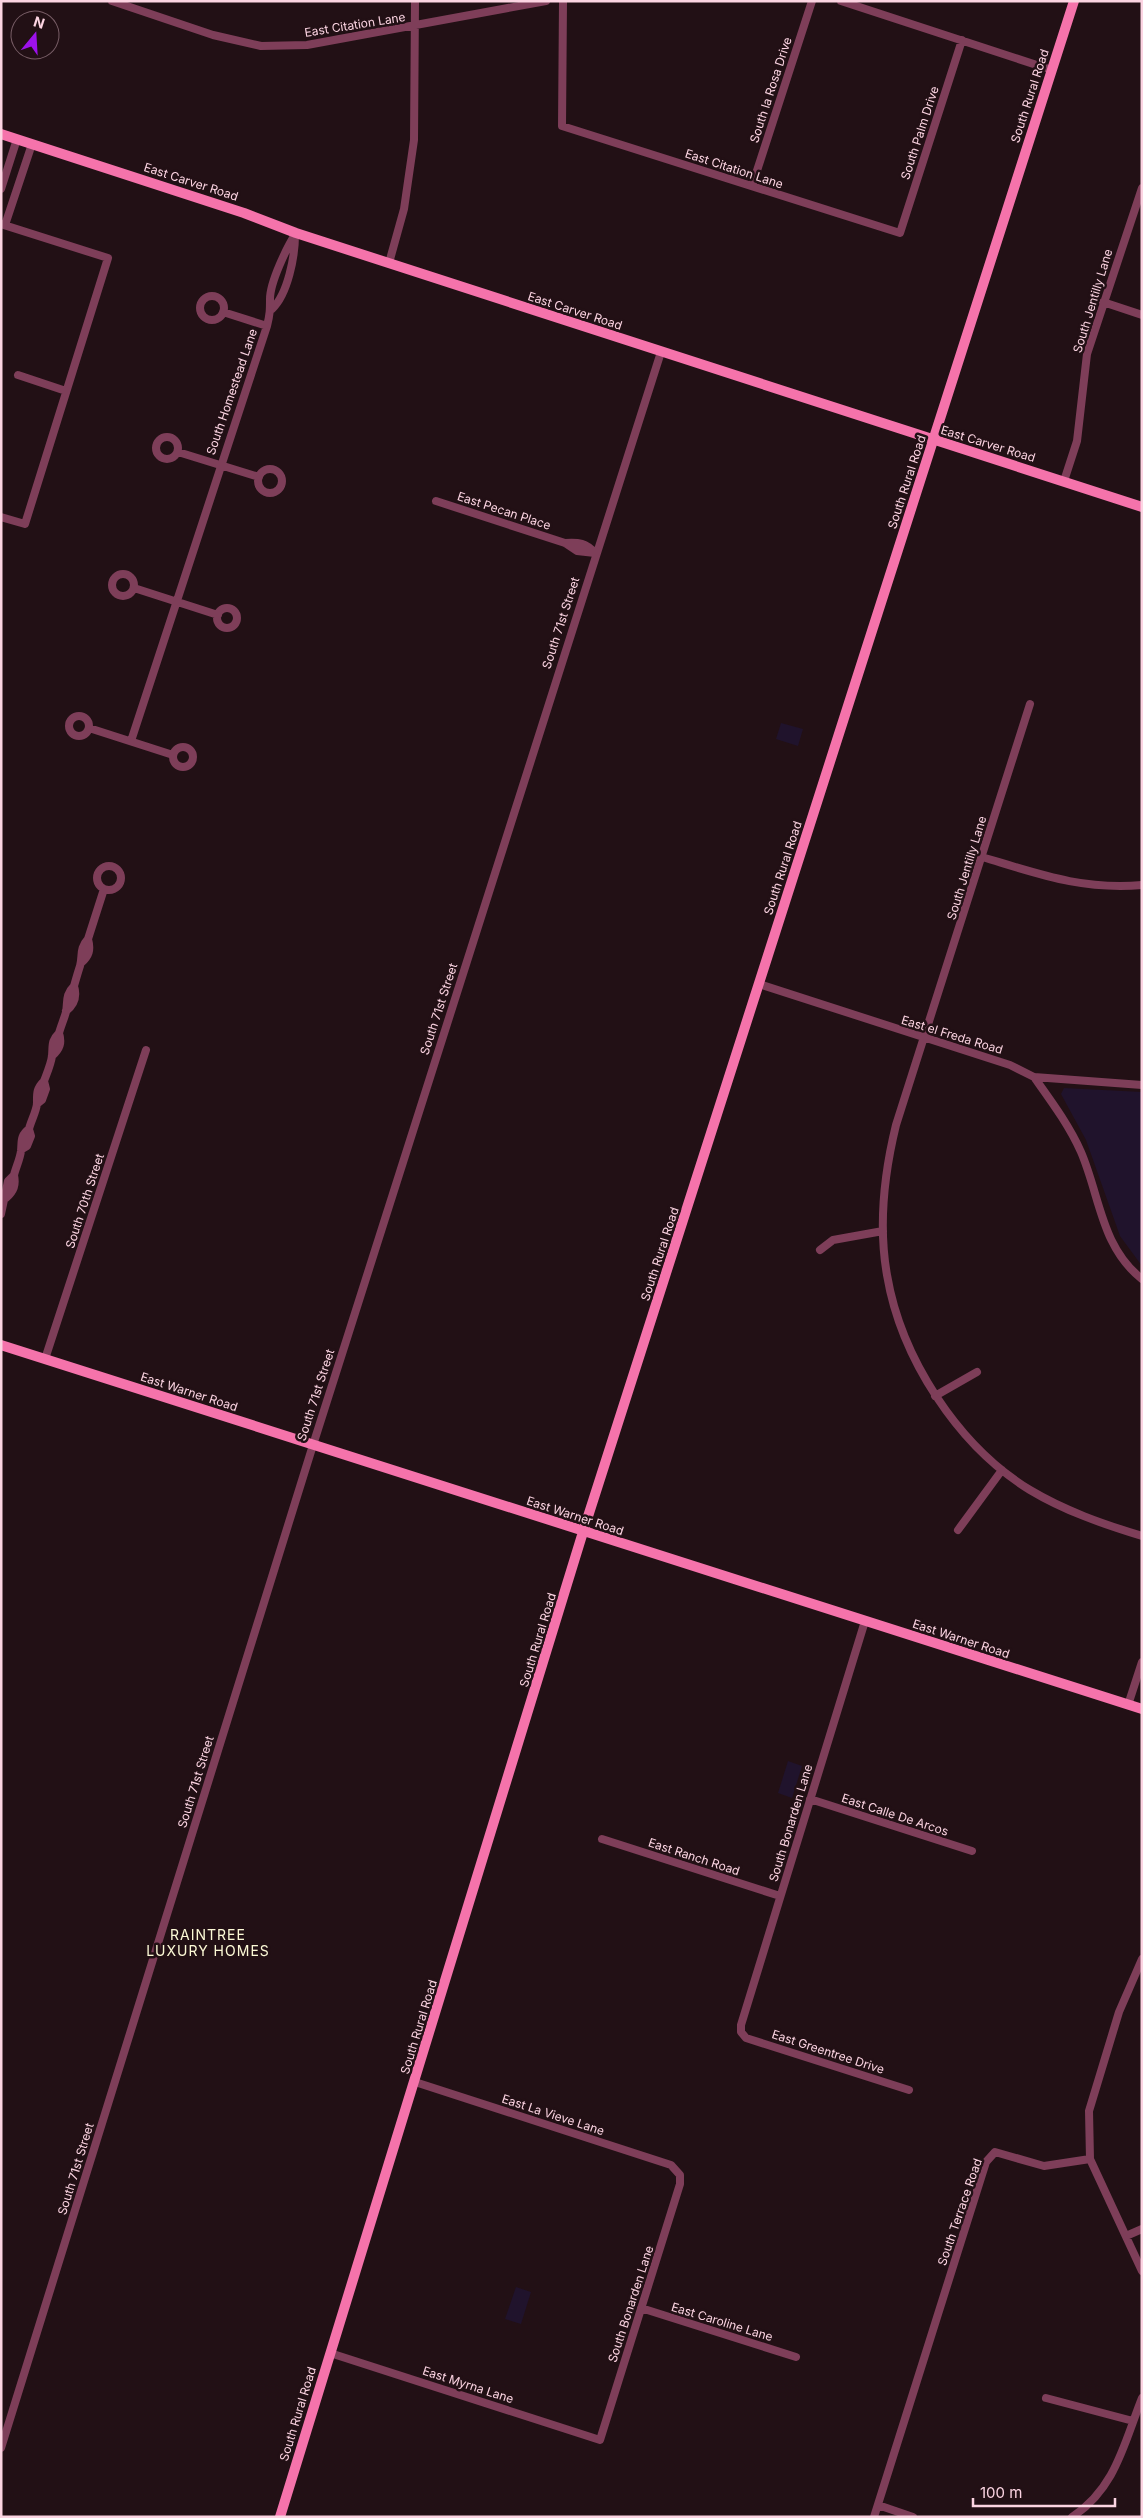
<svg xmlns="http://www.w3.org/2000/svg" width="1143" height="2518" font-family="Inter,sans-serif">
<style>
.green{fill:#20132c}
.lines{fill:none;stroke-linecap:round;stroke-linejoin:round}
.street{stroke:#7e3e59;stroke-width:8}
.secondary{stroke:#f573ab;stroke-width:10}
.labels{text-anchor:middle;stroke-width:5;stroke-linejoin:round;paint-order:stroke}
.street-label{font-size:12px;fill:#fcd4e2;stroke:#221015}
.neighbourhood-label{font-size:14px;letter-spacing:1px;fill:#fcf9d6;stroke:#221015}
</style>
<rect width="100%" height="100%" fill="#221015"/>
<path class="green" d="M781,723L803,729L798,746L776,739Z
M1064,1088L1142,1092V1266L1120,1236L1086,1140L1061,1094Z
M788,1761L802,1766L792,1798L778,1793Z
M516,2287L531,2292L521,2324L505,2319Z"/>
<g class="lines">
<path class="street" d="M112,1L213,35L261,46L307,45L546,1
M563,1L562,126L900,233L962,40
M841,1L1052,70
M752,186L812,1
M1,189L17,139
M1,224L108,258L25,524L1,517
M5,225L32,144
M389,263L404,209L414,140L415,1
M200 308a12 12 0 1 1 24 0a12 12 0 1 1-24 0Z
M1103,302L1142,315
M272,309C288,294 295,256 295,235
M223,312L267,326
M18,375L66,391
M156 448a11 11 0 1 1 22 0a11 11 0 1 1-22 0Z
M178,452L259,477
M258 481a12 12 0 1 1 24 0a12 12 0 1 1-24 0Z
M1064,481L1077,441L1087,354L1142,188
M436,501L565,543L577,551L595,553
M565,543C579,542 586,543 595,553
M112 585a11 11 0 1 1 22 0a11 11 0 1 1-22 0Z
M134,588L218,615
M217 618a10 10 0 1 1 20 0a10 10 0 1 1-20 0Z
M1030,704L896,1125C884,1174 878,1224 887,1275C901,1358 958,1446 1030,1490C1065,1511 1103,1524 1142,1536
M69 726a10 10 0 1 1 20 0a10 10 0 1 1-20 0Z
M89,728L173,755
M131,741L267,326C270,314 270,310 270,299C270,282 287,247 296,233
M173 757a10 10 0 1 1 20 0a10 10 0 1 1-20 0Z
M982,857C1039,874 1081,890 1142,885
M97 878a12 12 0 1 1 24 0a12 12 0 1 1-24 0Z
M88,939L104,889
M759,984L1010,1065L1034,1077L1142,1085
M74,986C76,979 78,972 80,966C83,955 79,949 88,939C91,950 89,956 81,963
M59,1033C61,1026 64,1019 66,1012C68,1001 65,995 74,986C77,996 75,1004 66,1011
M1034,1077C1051,1101 1069,1125 1081,1152C1100,1196 1101,1247 1142,1279
M44,1081C47,1073 51,1064 52,1056C53,1045 51,1041 59,1033C62,1043 60,1049 52,1056
M29,1129C31,1121 36,1112 37,1104C37,1094 36,1089 44,1081L46,1089L42,1100L37,1104
M14,1175C16,1167 20,1159 21,1151C22,1141 20,1136 29,1129L31,1136L27,1146L22,1149
M1,1214L8,1181L14,1175C16,1185 14,1191 6,1198
M820,1250L833,1240L883,1231
M45,1359L146,1050
M935,1396L977,1372
M958,1530L1002,1470
M865,1621L741,2025V2032L746,2038L909,2090
M1128,1705L1142,1662
M810,1799L972,1851
M602,1839L780,1896
M1142,1959L1119,2012L1089,2111L1090,2159L1142,2271
M1126,2236L1142,2229
M641,2308L796,2357
M330,2353L600,2440L680,2184V2175L671,2165L415,2082
M1046,2398L1133,2421
M1,2448L313,1445L661,352
M878,2505L913,2517
M874,2517L986,2162L995,2152L1044,2166L1090,2159
M1072,2517C1116,2488 1124,2443 1142,2398"/>
<path class="secondary" d="M1,134L244,213L296,233L1142,507
M1,1345L1142,1709
M280,2517L583,1532L1074,1"/>
</g>
<g class="labels">
<g class="street-label">
<text transform="translate(355 25) rotate(-9)" y="4">East Citation Lane</text>
<text transform="translate(771 90) rotate(-72)" y="4">South la Rosa Drive</text>
<text transform="translate(1030 96) rotate(-72)" y="4">South Rural Road</text>
<text transform="translate(920 133) rotate(-72)" y="4">South Palm Drive</text>
<text transform="translate(734 169) rotate(18)" y="4">East Citation Lane</text>
<text transform="translate(191 182) rotate(18)" y="4">East Carver Road</text>
<text transform="translate(1093 301) rotate(-73)" y="4">South Jentilly Lane</text>
<text transform="translate(575 311) rotate(18)" y="4">East Carver Road</text>
<text transform="translate(232 392) rotate(-71)" y="4">South Homestead Lane</text>
<text transform="translate(988 444) rotate(17)" y="4">East Carver Road</text>
<text transform="translate(907 482) rotate(-72)" y="4">South Rural Road</text>
<text transform="translate(504 511) rotate(18)" y="4">East Pecan Place</text>
<text transform="translate(561 623) rotate(-72)" y="4">South 71st Street</text>
<text transform="translate(783 868) rotate(-72)" y="4">South Rural Road</text>
<text transform="translate(967 868) rotate(-73)" y="4">South Jentilly Lane</text>
<text transform="translate(439 1009) rotate(-72)" y="4">South 71st Street</text>
<text transform="translate(952 1035) rotate(17)" y="4">East el Freda Road</text>
<text transform="translate(85 1201) rotate(-72)" y="4">South 70th Street</text>
<text transform="translate(660 1254) rotate(-72)" y="4">South Rural Road</text>
<text transform="translate(189 1392) rotate(18)" y="4">East Warner Road</text>
<text transform="translate(316 1395) rotate(-72)" y="4">South 71st Street</text>
<text transform="translate(575 1516) rotate(18)" y="4">East Warner Road</text>
<text transform="translate(961 1639) rotate(18)" y="4">East Warner Road</text>
<text transform="translate(538 1640) rotate(-73)" y="4">South Rural Road</text>
<text transform="translate(196 1782) rotate(-73)" y="4">South 71st Street</text>
<text transform="translate(895 1815) rotate(18)" y="4">East Calle De Arcos</text>
<text transform="translate(791 1823) rotate(-73)" y="4">South Bonarden Lane</text>
<text transform="translate(694 1857) rotate(18)" y="4">East Ranch Road</text>
<text transform="translate(419 2027) rotate(-73)" y="4">South Rural Road</text>
<text transform="translate(828 2052) rotate(18)" y="4">East Greentree Drive</text>
<text transform="translate(553 2115) rotate(18)" y="4">East La Vieve Lane</text>
<text transform="translate(76 2169) rotate(-73)" y="4">South 71st Street</text>
<text transform="translate(960 2212) rotate(-71)" y="4">South Terrace Road</text>
<text transform="translate(631 2304) rotate(-72)" y="4">South Bonarden Lane</text>
<text transform="translate(722 2322) rotate(17)" y="4">East Caroline Lane</text>
<text transform="translate(468 2385) rotate(18)" y="4">East Myrna Lane</text>
<text transform="translate(298 2414) rotate(-73)" y="4">South Rural Road</text>
</g>
<g class="neighbourhood-label">
<text x="208" y="1940">RAINTREE<tspan x="208" dy="16">LUXURY HOMES</tspan></text>
</g>
</g>
<rect width="1143" height="2518" fill="none" stroke="#fcd4e2" stroke-width="5"/>
<g transform="translate(35 35) rotate(18)"><circle r="24" fill="#221015" stroke="#795e67"/>
<path d="M0-4L9 19L0 12L-9 19Z" fill="#9d11eb"/>
<text y="-8" font-size="14" font-weight="bold" text-anchor="middle" fill="#fcd4e2">N</text>
</g>
<path d="M973 2498v8h142v-8" fill="none" stroke="#fcd4e2" stroke-width="2.5"/>
<text x="980" y="2498" font-size="15" fill="#fcd4e2" stroke="#221015" stroke-width="4" paint-order="stroke">100 m</text>
</svg>
